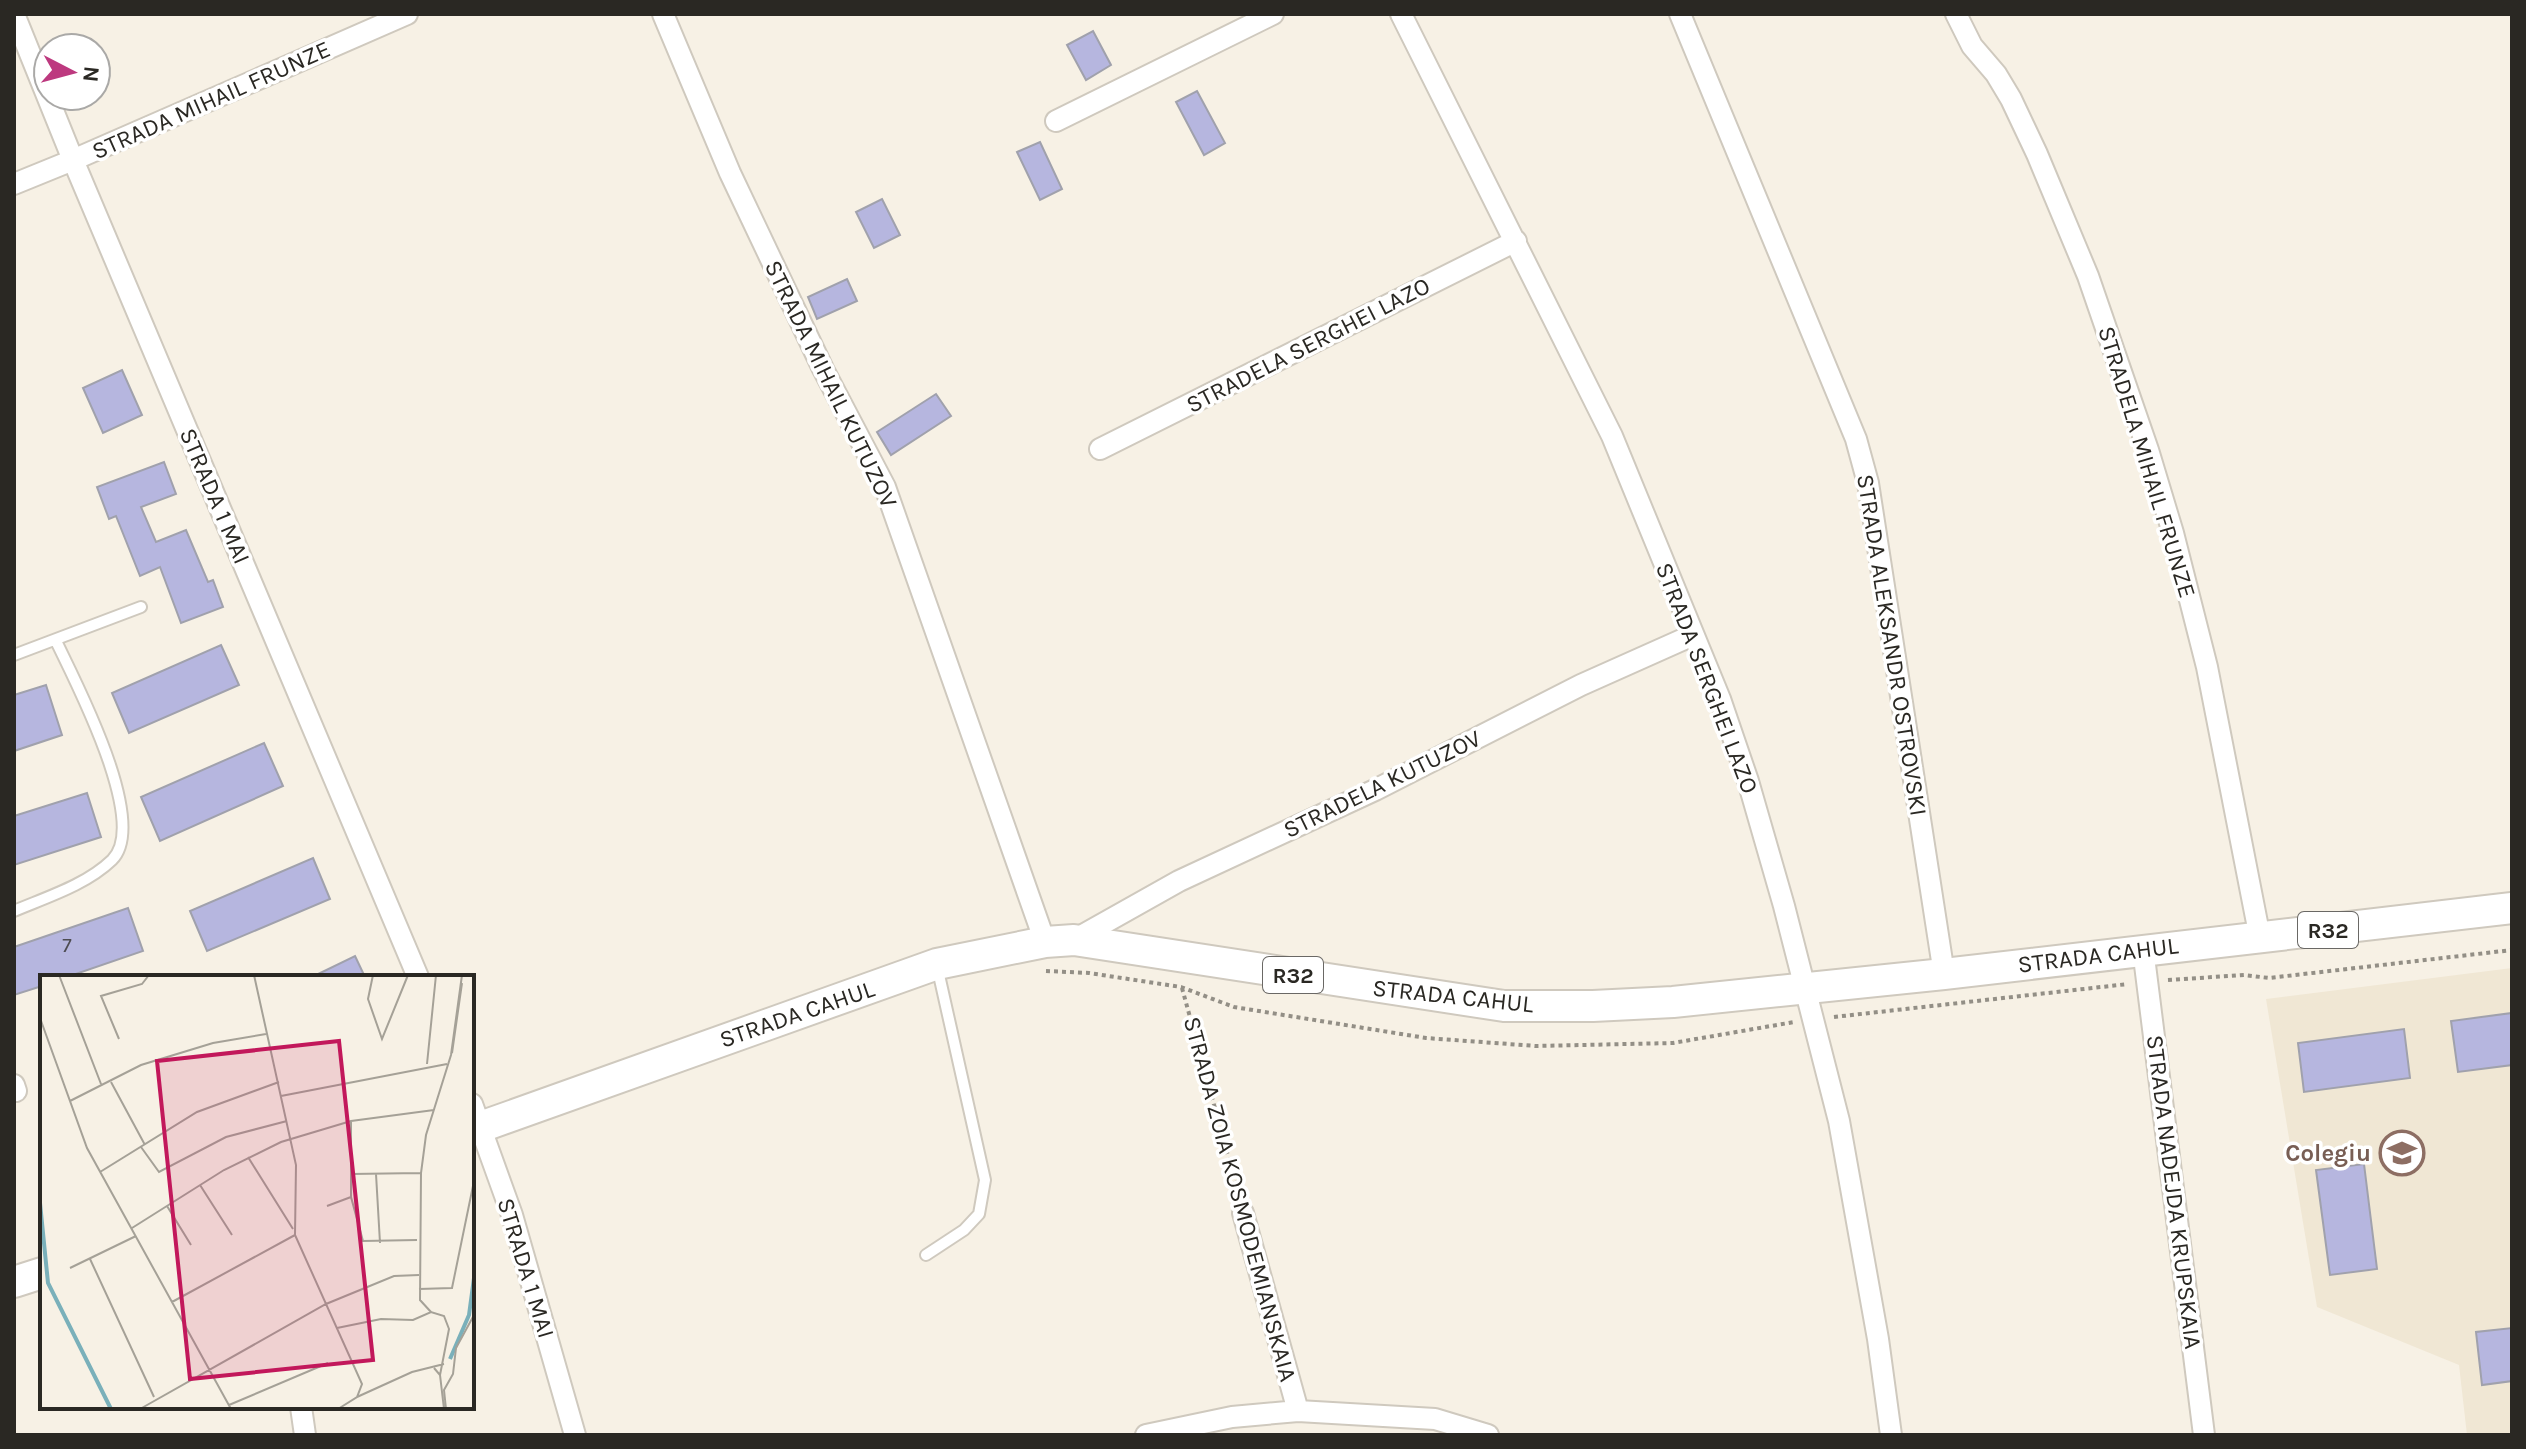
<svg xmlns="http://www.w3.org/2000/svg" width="2526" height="1449" font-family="Karla,sans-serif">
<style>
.built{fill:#f0e7d4}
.building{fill:#b6b6df;stroke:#a0a1ac;stroke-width:2}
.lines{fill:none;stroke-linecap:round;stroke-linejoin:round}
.lane-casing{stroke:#cfc9be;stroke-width:14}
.street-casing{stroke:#cfc9be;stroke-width:24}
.primary-casing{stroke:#cfc9be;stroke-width:34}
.path{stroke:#938f86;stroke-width:4;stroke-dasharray:4 4;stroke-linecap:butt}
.lane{stroke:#fff;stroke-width:10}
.street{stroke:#fff;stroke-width:20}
.primary{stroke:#fff;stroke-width:30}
.labels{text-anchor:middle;stroke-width:7;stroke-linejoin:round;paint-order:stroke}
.number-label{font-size:20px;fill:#4d4c52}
.shield{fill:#fff;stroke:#6a6865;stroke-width:2}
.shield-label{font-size:22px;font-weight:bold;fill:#2a2823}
.street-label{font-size:24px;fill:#2a2823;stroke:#fff}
.education-label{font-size:24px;font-weight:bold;fill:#785e54;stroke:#fff;text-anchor:end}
.inset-river{fill:none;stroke:#7ab0ba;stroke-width:4}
.inset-road{fill:none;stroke:#a5a197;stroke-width:2}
.view{fill:#c2185b;fill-opacity:0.15;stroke:#c2185b;stroke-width:4}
.inset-edge{fill:none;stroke:#2a2823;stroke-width:4}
</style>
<rect width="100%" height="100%" fill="#f7f1e5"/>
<path class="built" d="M2512,968V1435H2467L2459,1365L2317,1307L2266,999Z"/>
<path class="building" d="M1093,31L1111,65L1086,80L1067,45Z
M1197,91L1225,143L1204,155L1176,102Z
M1040,142L1062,189L1040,200L1017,152Z
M882,199L900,235L874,248L856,212Z
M847,279L857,301L817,319L808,297Z
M122,370L142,415L103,433L83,388Z
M936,394L951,416L891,455L877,432Z
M164,462L176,494L141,507L156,542L186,530L208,582L213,580L223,607L181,623L160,567L140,576L116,516L109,519L97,487Z
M221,645L239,685L129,733L112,693Z
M46,685L62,735L14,751V695Z
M264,743L283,786L160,841L141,797Z
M87,793L101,837L14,865V816Z
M313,858L330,899L207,951L190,911Z
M128,908L143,951L67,977H42V986L14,995V947Z
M355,956L365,977H312Z
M2512,1013V1065L2458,1072L2451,1021Z
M2404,1029L2410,1078L2304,1092L2298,1043Z
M2364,1164L2377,1269L2330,1275L2316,1170Z
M2512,1328V1381L2482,1385L2476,1332Z"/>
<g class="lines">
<g class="lane-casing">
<path id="lane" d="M14,655L141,607
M14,911C47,897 86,885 112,860C150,823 75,681 56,641
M926,1255L964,1230L979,1214L985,1180L937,966"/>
</g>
<g class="street-casing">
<path id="street" d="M14,14L73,160L418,977
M663,14L730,173L823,369L885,487L1045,942
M1401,14L1612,436L1720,699L1748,781L1784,906L1839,1121L1878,1339L1891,1435
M1680,14L1856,439L1868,483L1944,974
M1956,14L1972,46L1996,74L2011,99L2037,154L2088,276L2148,450L2173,533L2207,667L2260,938
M1056,121L1273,14
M14,184L73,160L407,14
M1100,449L1516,241
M1074,940L1179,881L1375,790L1581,685L1693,635
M2143,949L2204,1435
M14,1085L16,1091
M472,1104L512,1215L575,1435
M1243,1213L1298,1411
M301,1407L305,1435
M1146,1435L1232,1417L1298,1411L1435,1419L1488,1435"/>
</g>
<g class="primary-casing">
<path id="primary" d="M472,1130L937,964L1045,942L1074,940L1504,1006H1593L1673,1002L1944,974L2512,908
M14,1282L42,1273"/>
</g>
<path class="path" d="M1046,971L1089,973L1181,987L1234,1007L1426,1038L1536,1046L1673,1043L1794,1022
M2168,980L2244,975L2269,978L2512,950
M1182,988L1239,1196
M1834,1017L2128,984"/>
<use href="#lane" class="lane"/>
<use href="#street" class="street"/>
<use href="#primary" class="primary"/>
</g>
<defs>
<g id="university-ring" transform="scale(2.3)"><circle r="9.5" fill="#fff" stroke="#8d6e63" stroke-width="1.5"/><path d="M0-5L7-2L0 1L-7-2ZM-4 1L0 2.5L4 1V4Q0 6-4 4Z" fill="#8d6e63"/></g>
</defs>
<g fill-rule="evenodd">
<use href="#university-ring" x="2402" y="1153"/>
</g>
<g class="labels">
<g class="number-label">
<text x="67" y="952">7</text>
</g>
<g class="shield">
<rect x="2298" y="912" width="60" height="36" rx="6"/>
<rect x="1263" y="957" width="60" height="36" rx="6"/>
</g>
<g class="shield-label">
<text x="2328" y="938">R32</text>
<text x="1293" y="983">R32</text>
</g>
<g class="street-label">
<text transform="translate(211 100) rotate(-24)" y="8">STRADA MIHAIL FRUNZE</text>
<text transform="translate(1308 345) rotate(-27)" y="8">STRADELA SERGHEI LAZO</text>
<text transform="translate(831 384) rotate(64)" y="8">STRADA MIHAIL KUTUZOV</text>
<text transform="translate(2147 462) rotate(73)" y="8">STRADELA MIHAIL FRUNZE</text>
<text transform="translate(215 496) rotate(67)" y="8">STRADA 1 MAI</text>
<text transform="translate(1892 645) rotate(81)" y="8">STRADA ALEKSANDR OSTROVSKI</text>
<text transform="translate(1707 678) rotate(69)" y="8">STRADA SERGHEI LAZO</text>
<text transform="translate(1382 784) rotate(-26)" y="8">STRADELA KUTUZOV</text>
<text transform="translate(2098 955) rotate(-7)" y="8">STRADA CAHUL</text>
<text transform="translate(1453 996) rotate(6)" y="8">STRADA CAHUL</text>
<text transform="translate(797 1014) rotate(-19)" y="8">STRADA CAHUL</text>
<text transform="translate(2174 1192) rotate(83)" y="8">STRADA NADEJDA KRUPSKAIA</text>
<text transform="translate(1240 1199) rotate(75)" y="8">STRADA ZOIA KOSMODEMIANSKAIA</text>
<text transform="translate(526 1268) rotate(73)" y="8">STRADA 1 MAI</text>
</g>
<g class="education-label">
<text x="2371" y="1161">Colegiu</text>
</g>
</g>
<g transform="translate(40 975)">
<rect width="434" height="434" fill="#f7f1e5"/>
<path class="inset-river" d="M0,228L8,308L71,434M410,384L429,340L434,303"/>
<path class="inset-road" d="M19,0L61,109M214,0L256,190L255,260L322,409L317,422L298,434M333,0L328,24L342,64L368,0M0,43L47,173L191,434M79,64L61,21L102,9L109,0M412,78L422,8M387,89L396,0M71,107L105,170M241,121L407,89M30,126L101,90L173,68L226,59M311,146V222L323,266L377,265M101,172L119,197L186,162L247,146M208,182L253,254M60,197L157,137L239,107M311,199L381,198M336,199L340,268M160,210L192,260M127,231L151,270M287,231L311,222M92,253L184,195L241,167L311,146L394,135M50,284L114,422M30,293L96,261M379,314L412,313L434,206M132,327L255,260M391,337L380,325L381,198L386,160L411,80L422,0M297,353L341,344L373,345L391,337L404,341L409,354L400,400M394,393L400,400L404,434M317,422L372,397L404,389M189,430L288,388M100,434L286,329L354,301L379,300M406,434L404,415L413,399L416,373L434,340"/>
<path class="view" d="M299,66L333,385L150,404L117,86Z"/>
<rect width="434" height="434" class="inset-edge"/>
</g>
<rect width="2526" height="1449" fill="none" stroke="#2a2823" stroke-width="32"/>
<g transform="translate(72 72) rotate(96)"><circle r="38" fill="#ffffff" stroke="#aaa9a7" stroke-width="2"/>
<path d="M0-6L14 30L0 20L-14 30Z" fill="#bd397f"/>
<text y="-12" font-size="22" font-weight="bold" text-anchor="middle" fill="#2a2823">N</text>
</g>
</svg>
